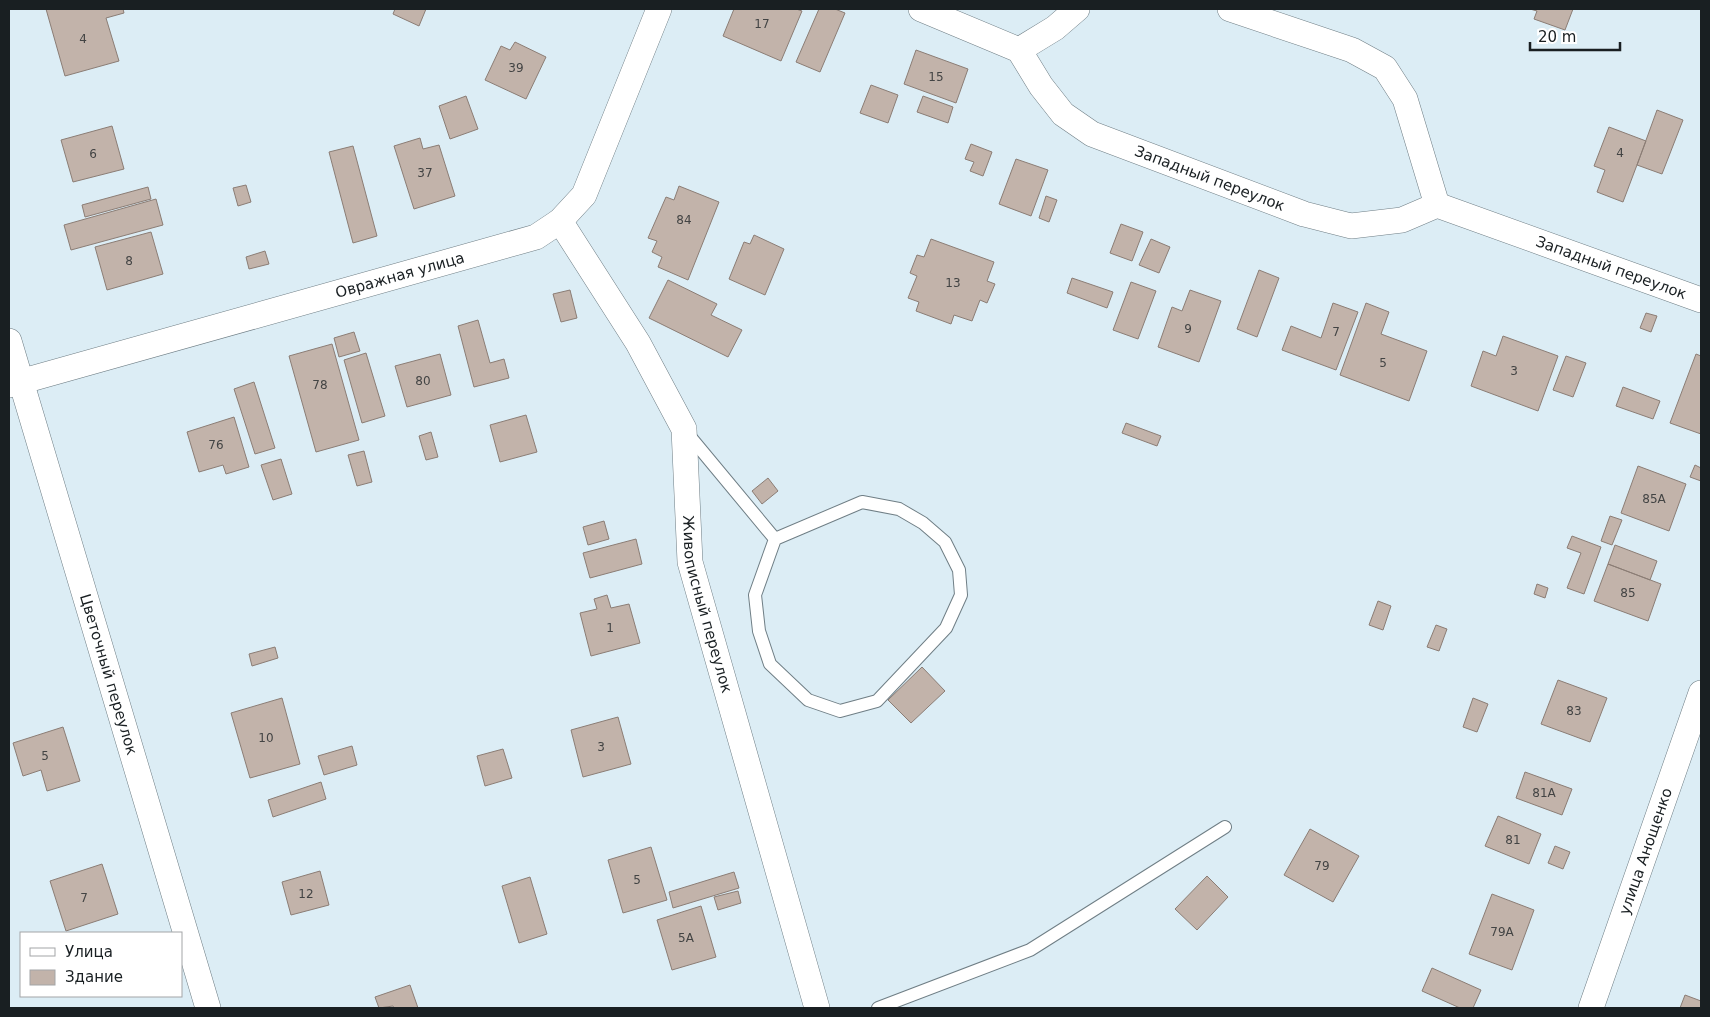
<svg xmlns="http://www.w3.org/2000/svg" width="1710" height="1017" font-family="'DejaVu Sans',sans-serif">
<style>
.building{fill:#c2b3aa;stroke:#8b7d75}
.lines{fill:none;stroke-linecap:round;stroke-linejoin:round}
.lane-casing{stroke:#6f7e85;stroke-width:14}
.street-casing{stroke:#6f7e85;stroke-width:26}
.lane{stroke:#fff;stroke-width:12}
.street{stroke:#fff;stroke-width:25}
.labels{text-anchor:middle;stroke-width:5;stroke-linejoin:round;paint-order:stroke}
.number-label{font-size:12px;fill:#434444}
.street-label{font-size:15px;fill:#191f22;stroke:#fff}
</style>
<rect width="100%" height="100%" fill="#dcedf5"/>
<path class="building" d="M46,9H123L124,13L106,18L119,61L65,76Z
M395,9H426L419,26L393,14Z
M734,9H796L802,11L781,61L723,36Z
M819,9H835L845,13L820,72L796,62Z
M1530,9H1573L1565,30L1534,19L1537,11Z
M515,42L546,57L526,99L485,80L501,46L510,50Z
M916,50L968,69L956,103L904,84Z
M871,85L898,95L888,123L860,113Z
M466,96L478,129L450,139L439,106Z
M923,96L953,107L948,123L917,112Z
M1657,110L1683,120L1662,174L1637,165Z
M112,126L124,169L73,182L61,140Z
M1609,127L1646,141L1623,202L1597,192L1605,170L1594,166Z
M420,138L423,149L439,145L455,196L414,209L394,146Z
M971,144L992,152L983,176L970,171L974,162L965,159Z
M353,146L377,236L353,243L329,152Z
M1016,159L1048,170L1031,216L999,204Z
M246,185L251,202L238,206L233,188Z
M679,186L719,202L688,280L658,267L662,257L652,252L657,241L648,238L666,197L674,200Z
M148,187L151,199L85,217L82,205Z
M1046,196L1057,200L1049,222L1039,218Z
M156,199L163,225L71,250L64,225Z
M1121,224L1143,232L1132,261L1110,253Z
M151,232L163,274L107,290L95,247Z
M754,235L784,249L765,295L729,279L744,242L750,244Z
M931,239L994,262L987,281L995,284L987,303L980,300L972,321L954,315L951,324L916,311L919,302L908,298L917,276L910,273L917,255L924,257Z
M1151,239L1170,247L1159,273L1139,265Z
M265,251L269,264L249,269L246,257Z
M1259,270L1279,278L1257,337L1237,329Z
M1072,278L1113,292L1107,308L1067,293Z
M668,280L717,304L711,315L742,330L728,357L649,318Z
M1131,282L1156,291L1138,339L1113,330Z
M570,290L577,318L561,322L553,294Z
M1190,290L1221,301L1199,362L1158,347L1172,307L1182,311Z
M1333,303L1358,312L1336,370L1282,350L1291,326L1321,338Z
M1366,303L1389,312L1381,334L1427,351L1409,401L1340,375Z
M1646,313L1657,316L1651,332L1640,328Z
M478,320L490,363L504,359L509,378L474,387L458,326Z
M354,332L360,351L339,357L334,338Z
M1503,336L1558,356L1538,411L1471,386L1483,351L1496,356Z
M332,344L359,440L316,452L289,356Z
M366,353L385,416L362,423L344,360Z
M440,354L451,395L407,407L395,366Z
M1696,354L1701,356V434L1670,423Z
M1566,356L1586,363L1573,397L1553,390Z
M254,382L275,448L255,454L234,389Z
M1623,387L1660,401L1653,419L1616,406Z
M526,415L537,452L500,462L490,425Z
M234,417L249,467L226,474L223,465L199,472L187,432Z
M1126,423L1161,436L1157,446L1122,433Z
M431,432L438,457L426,460L419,436Z
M364,451L372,482L357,486L348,455Z
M281,459L292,494L273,500L261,465Z
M1695,465L1701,468V481L1690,477Z
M1638,466L1686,484L1669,531L1621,513Z
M768,478L778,491L762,504L752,491Z
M1610,516L1622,520L1612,545L1601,541Z
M604,521L609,539L588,545L583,527Z
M1572,536L1601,547L1584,594L1567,588L1581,553L1567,548Z
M636,539L642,564L590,578L583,553Z
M1615,545L1657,561L1650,580L1608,564Z
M1608,564L1661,584L1648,621L1594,601Z
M1537,584L1548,588L1545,598L1534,594Z
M607,595L611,608L629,604L640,643L591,656L580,613L597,609L594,599Z
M1378,601L1391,606L1383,630L1369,625Z
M1436,625L1447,629L1439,651L1427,647Z
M275,647L278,658L252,666L249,654Z
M922,667L945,691L911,723L888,700Z
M1558,680L1607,698L1590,742L1541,724Z
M282,698L300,764L250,778L231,713Z
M1473,698L1488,704L1477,732L1463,727Z
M618,717L631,764L583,777L571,730Z
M63,727L80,781L47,791L41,770L23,776L13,743Z
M352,746L357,765L324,775L318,756Z
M503,749L512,778L485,786L477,756Z
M1525,772L1572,789L1562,815L1516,798Z
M321,782L326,799L273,817L268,800Z
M1498,816L1541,834L1529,864L1485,846Z
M1310,829L1359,856L1333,902L1284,875Z
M1555,846L1570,852L1563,869L1548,863Z
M651,847L667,900L623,913L608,860Z
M102,864L118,914L66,931L50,881Z
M320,871L329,905L291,915L282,882Z
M734,872L739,888L673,908L669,892Z
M1207,876L1228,897L1197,930L1175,909Z
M530,877L547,934L519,943L502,886Z
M738,891L741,903L718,910L714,897Z
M1492,894L1534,910L1512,970L1469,954Z
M701,906L716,957L672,970L657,920Z
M1432,968L1481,990L1473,1008H1460L1422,991Z
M410,985L418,1008H394L393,1006L379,1008L375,997Z
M1685,995L1701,1001V1008H1680Z"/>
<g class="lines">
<g class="lane-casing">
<path id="lane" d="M687,433L775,539L755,595L759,631L770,664L808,700L840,711L877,701L946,628L961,595L959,570L945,542L923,523L899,509L862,502L775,539
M878,1008L1030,950L1225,827"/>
</g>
<g class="street-casing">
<g id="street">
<path id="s1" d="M921,9L1019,50L1041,86L1063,114L1092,134L1304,214L1351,226L1402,220L1437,205L1701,300"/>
<path d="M1230,9L1352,50L1385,68L1405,99L1437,205"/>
<path d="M1019,50L1055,28L1077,9"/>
<path id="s2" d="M560,221L638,343L684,429L690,562L817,1008"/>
<path id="s3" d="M9,341L208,1008"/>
<path id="s4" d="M9,385L536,237L560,221L584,195L659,9"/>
<path id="s5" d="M1591,1008L1701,693"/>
</g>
</g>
<use href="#lane" class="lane"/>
<use href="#street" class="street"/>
</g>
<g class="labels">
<g class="number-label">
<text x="762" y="28">17</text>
<text x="83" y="43">4</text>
<text x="516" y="72">39</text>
<text x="936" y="81">15</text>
<text x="1620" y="157">4</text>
<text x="93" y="158">6</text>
<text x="425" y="177">37</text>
<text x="684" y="224">84</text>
<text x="129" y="265">8</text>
<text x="953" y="287">13</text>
<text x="1188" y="333">9</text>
<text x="1336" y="336">7</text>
<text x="1383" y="367">5</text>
<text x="1514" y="375">3</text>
<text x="423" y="385">80</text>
<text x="320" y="389">78</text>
<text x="216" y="449">76</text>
<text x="1654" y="503">85А</text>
<text x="1628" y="597">85</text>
<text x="610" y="632">1</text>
<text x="1574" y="715">83</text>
<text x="266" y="742">10</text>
<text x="601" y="751">3</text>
<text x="45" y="760">5</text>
<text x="1544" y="797">81А</text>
<text x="1513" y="844">81</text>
<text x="1322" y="870">79</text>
<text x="637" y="884">5</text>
<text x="306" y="898">12</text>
<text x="84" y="902">7</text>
<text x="1502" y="936">79А</text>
<text x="686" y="942">5А</text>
</g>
<g class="street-label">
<text dy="5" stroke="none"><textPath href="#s1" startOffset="345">Западный переулок</textPath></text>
<text dy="5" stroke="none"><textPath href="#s1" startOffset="769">Западный переулок</textPath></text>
<text dy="5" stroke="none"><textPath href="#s4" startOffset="406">Овражная улица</textPath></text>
<text dy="5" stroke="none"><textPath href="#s2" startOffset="420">Живописный переулок</textPath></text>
<text dy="5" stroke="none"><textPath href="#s3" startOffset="348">Цветочный переулок</textPath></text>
<text dy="5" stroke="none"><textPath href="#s5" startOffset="166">улица Анощенко</textPath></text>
</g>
</g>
<rect width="1710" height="1017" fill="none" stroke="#191f22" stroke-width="20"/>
<rect x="20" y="932" width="162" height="65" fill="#ffffff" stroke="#a3a5a7"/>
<rect x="30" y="948" width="25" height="8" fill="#ffffff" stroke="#a3a5a7"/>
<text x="65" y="957" font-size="15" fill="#191f22">Улица</text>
<rect x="30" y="970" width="25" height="15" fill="#c2b3aa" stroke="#a3a5a7"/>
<text x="65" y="982" font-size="15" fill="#191f22">Здание</text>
<path d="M1530 42v8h90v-8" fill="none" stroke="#191f22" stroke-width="2.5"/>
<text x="1538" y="42" font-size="15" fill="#191f22" stroke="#ffffff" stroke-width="4" paint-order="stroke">20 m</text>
</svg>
